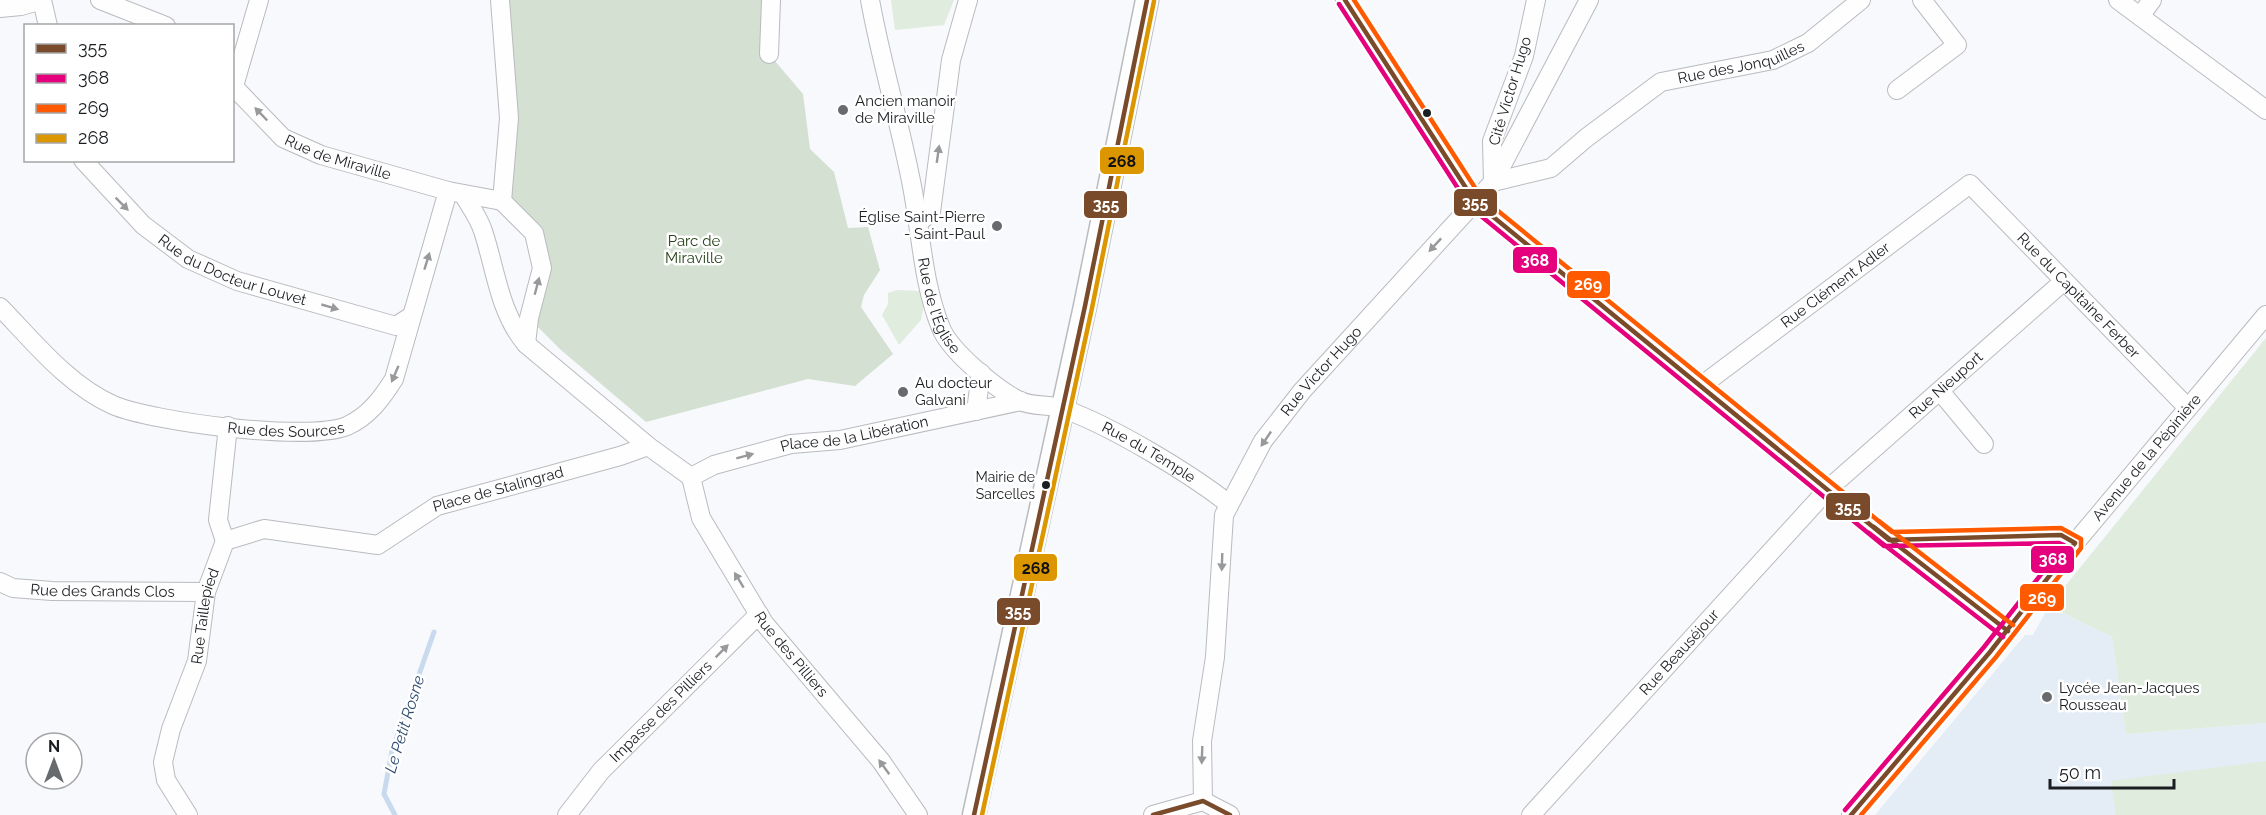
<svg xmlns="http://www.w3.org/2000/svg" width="2266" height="815" font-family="Raleway,sans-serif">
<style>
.built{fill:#e4ecf5}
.green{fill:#e0ecdd}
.forest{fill:#d4e0d2}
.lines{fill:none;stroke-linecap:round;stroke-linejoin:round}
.stream{stroke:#cadaee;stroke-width:5}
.minor-casing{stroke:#b9bbbe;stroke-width:20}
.major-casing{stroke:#b9bbbe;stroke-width:25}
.minor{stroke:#fefeff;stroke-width:18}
.major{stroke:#fefeff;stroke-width:22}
.bus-1-casing{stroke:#fff;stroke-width:9}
.bus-2-casing{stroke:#fff;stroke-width:9}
.bus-3-casing{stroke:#fff;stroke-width:9}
.bus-4-casing{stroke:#fff;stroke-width:9}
.bus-1{stroke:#7a4b2a;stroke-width:4.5}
.bus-2{stroke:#e5007d;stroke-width:4.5}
.bus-3{stroke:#ff5a00;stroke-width:4.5}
.bus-4{stroke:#dc9600;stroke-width:4.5}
.oneway{fill:#98999b}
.poi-dot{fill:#686b6e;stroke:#fff;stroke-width:2}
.bus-dot{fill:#1b1e21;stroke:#fff;stroke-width:2}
.labels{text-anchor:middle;stroke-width:5;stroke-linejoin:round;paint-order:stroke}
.bus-label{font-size:14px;fill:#1b1e21;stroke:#fff;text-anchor:end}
.street-label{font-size:15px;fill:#1b1e21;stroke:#fff}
.poi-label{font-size:15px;fill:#1b1e21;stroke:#fff;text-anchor:start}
.park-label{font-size:15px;fill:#284318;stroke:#fff}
.water-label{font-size:16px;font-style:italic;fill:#2c4b72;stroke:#fff}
.line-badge{stroke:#fff;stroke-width:2}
.badge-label{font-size:16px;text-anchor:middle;font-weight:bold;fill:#fff}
.pale-badge-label{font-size:16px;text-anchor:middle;font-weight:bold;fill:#111}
</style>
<rect width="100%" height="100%" fill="#f7f9fc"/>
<path class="built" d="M2049,606L2112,637L2126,734L2266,723V815H1875L2025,635H2033Z"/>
<path class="green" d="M891,0H954L944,25L895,30Z
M897,290L920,291L926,296L921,320L899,345L882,315L888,304V293Z
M2266,338V723L2126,734L2112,637L2049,606Z
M2266,761V815H2116L2111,781Z"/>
<path class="forest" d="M500,0H771L769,54L803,94L810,149L834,172L848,228L868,227L880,270L864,295L861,307L893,354L855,386L808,379L646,422L561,350L529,318L542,268L512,211L505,179Z"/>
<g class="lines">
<path class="stream" d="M395,815L384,794L392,751L434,632"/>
<g class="minor-casing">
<g id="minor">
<path d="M42,0L48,26"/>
<path d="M100,0L166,26"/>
<path d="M500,0L509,118L502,201"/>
<path id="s1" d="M870,0C881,61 899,120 911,181C921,229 922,282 941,328C950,351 997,390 1020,401C1033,407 1051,404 1064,409C1113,427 1188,472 1229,504"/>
<path d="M1345,0L1475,202L1889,540L2008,631"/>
<path id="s2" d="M1536,0L1524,56L1492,141L1493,182L1551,168L1586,138L1661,82L1773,60L1808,43L1861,0"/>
<path d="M2118,0L2266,110"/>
<path d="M0,8L21,6L42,0"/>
<path d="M2141,15L2152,0"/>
<path d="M769,54L771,0"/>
<path id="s3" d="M232,85L283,138L321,155L448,191L502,201L534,233L542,268L529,318L526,344"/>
<path d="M234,86L259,0"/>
<path d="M1897,90L1957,45L1922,0"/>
<path id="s4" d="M83,160L143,225L188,259L237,281L396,326L410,317"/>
<path d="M463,194C470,206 479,218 483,231C496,270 499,312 526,344L648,446L691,477"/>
<path d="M918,223L931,212L951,60L968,0"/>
<path id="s5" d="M0,307C34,342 68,385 113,405C153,422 308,442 347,426C369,416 382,398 394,379L448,191"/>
<path id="s6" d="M1701,386L1970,184L2188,408"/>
<path d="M1940,391L1984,444"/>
<path d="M976,411L981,373"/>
<path id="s7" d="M691,477L701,518L764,623L881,761L918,815"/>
<path id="s8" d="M691,477L714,465L791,444L840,440L1021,401"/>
<path d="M1889,540L2061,535L2075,543"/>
<path id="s9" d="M225,541L264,529L378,545L437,506L620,456L648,446"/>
<path d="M225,541L218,520L228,426"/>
<path id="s10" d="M0,582L13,588L52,591L206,592"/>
<path id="s11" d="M1203,801L1202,741L1215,657L1224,515L1263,441L1302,391L1493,182L1589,0"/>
<path id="s12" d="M188,815L166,780L163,762L171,729L197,661L206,592L225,541"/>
<path id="s13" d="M567,815L601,771L759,614"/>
<path d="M1153,815L1203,801L1230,815"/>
<path id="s14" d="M1531,815L1828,489L2064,281"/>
<path id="s15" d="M1851,815L1990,652L2075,543L2266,315"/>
</g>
</g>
<g class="major-casing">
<path id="major" d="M974,815L1085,306L1147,0"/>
</g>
<use href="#minor" class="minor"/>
<use href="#major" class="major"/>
<g class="bus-1-casing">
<path id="bus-1" d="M1345,0L1475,202L1889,540L2061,535L2075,543
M1874,527L2008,631
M974,815L1085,306L1147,0
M1153,815L1203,801L1230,815
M1851,815L1990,652L2075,543"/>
</g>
<g class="bus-2-casing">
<path id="bus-2" d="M1339,4L1470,207L1884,546L2059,543L2064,545L1984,647L1845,810
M1869,533L2003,637"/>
</g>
<g class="bus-3-casing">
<path id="bus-3" d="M1354,0L1481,197L1892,532L2061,528L2081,539V548L1996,657L1861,815
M1879,521L2013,625"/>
</g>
<g class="bus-4-casing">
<path id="bus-4" d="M982,815L1092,308L1154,1"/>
</g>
<use href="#bus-1" class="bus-1"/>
<use href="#bus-2" class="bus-2"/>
<use href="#bus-3" class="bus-3"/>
<use href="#bus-4" class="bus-4"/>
</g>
<defs><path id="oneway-solid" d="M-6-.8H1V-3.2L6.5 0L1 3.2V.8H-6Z" transform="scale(1.5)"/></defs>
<g class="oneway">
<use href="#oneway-solid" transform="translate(261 114) rotate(-134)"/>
<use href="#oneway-solid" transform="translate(938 154) rotate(-82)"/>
<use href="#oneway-solid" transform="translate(122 204) rotate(45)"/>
<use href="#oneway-solid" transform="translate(1435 245) rotate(133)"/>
<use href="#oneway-solid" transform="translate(427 261) rotate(-73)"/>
<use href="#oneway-solid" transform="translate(537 286) rotate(-75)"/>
<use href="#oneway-solid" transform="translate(330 307) rotate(16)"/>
<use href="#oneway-solid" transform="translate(395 374) rotate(113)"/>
<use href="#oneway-solid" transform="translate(1266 439) rotate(124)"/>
<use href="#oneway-solid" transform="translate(745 456) rotate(-15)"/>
<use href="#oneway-solid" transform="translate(1222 562) rotate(92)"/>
<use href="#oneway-solid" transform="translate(739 580) rotate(-121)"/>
<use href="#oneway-solid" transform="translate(722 651) rotate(-45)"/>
<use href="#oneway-solid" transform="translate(1202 755) rotate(92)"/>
<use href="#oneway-solid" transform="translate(884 767) rotate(-126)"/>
</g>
<g class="poi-dot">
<circle cx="843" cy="110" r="6"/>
<circle cx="997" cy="226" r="6"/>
<circle cx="903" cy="392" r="6"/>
<circle cx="2047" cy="697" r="6"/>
</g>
<g class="bus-dot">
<circle cx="1427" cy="113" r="5"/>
<circle cx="1046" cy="485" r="5"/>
</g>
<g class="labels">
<g class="bus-label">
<text x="1035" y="482">Mairie de<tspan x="1035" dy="17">Sarcelles</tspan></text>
</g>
<g class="street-label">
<text dy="5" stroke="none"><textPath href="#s2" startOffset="471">Rue des Jonquilles</textPath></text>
<text transform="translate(1510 91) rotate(-73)" y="5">Cité Victor Hugo</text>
<text dy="5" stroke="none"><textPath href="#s3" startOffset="132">Rue de Miraville</textPath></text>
<text dy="5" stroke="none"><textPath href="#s4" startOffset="190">Rue du Docteur Louvet</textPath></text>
<text dy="5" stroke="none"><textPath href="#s6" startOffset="168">Rue Clément Adler</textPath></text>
<text dy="5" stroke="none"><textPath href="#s6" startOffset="492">Rue du Capitaine Ferber</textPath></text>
<text dy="5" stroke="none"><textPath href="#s1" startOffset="314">Rue de l'Église</textPath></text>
<text dy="5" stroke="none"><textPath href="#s11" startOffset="462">Rue Victor Hugo</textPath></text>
<text dy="5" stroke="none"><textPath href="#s14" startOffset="598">Rue Nieuport</textPath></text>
<text dy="5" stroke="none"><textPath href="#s5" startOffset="326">Rue des Sources</textPath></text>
<text dy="5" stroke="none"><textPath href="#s8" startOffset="170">Place de la Libération</textPath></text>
<text dy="5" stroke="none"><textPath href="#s1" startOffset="585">Rue du Temple</textPath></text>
<text dy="5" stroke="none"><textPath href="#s15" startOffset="464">Avenue de la Pépinière</textPath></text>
<text dy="5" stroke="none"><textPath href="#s9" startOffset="290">Place de Stalingrad</textPath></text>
<text dy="5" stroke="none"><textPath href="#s10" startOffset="104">Rue des Grands Clos</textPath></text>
<text dy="5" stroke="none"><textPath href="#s12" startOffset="212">Rue Taillepied</textPath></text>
<text dy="5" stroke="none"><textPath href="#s14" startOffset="220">Rue Beauséjour</textPath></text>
<text dy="5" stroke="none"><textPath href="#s7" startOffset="206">Rue des Pilliers</textPath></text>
<text dy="5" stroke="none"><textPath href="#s13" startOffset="140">Impasse des Pilliers</textPath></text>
</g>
<g class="poi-label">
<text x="855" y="106">Ancien manoir<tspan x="855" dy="17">de Miraville</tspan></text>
<text x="985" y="222" text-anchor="end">Église Saint-Pierre<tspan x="985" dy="17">- Saint-Paul</tspan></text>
<text x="915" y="388">Au docteur<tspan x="915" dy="17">Galvani</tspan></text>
<text x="2059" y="693">Lycée Jean-Jacques<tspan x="2059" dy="17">Rousseau</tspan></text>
</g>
<g class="park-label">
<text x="694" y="246">Parc de<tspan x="694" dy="17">Miraville</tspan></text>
</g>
<g class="water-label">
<text transform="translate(404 724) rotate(-73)" y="6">Le Petit Rosne</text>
</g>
</g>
<g class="line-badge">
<rect x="1099" y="146" width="46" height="29" rx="6" fill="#dc9600"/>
<rect x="1453" y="188" width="45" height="29" rx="6" fill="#7a4b2a"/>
<rect x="1083" y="190" width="45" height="29" rx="6" fill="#7a4b2a"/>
<rect x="1512" y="246" width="46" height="28" rx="6" fill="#e5007d"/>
<rect x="1566" y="270" width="45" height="29" rx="6" fill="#ff5a00"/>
<rect x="1825" y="492" width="46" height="29" rx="6" fill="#7a4b2a"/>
<rect x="2030" y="545" width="45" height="29" rx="6" fill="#e5007d"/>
<rect x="1013" y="553" width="45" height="29" rx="6" fill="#dc9600"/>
<rect x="2019" y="583" width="46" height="29" rx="6" fill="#ff5a00"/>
<rect x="996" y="597" width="45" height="29" rx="6" fill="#7a4b2a"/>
</g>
<g class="badge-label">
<text x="1475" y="208">355</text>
<text x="1106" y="210">355</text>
<text x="1535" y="266">368</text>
<text x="1588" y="290">269</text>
<text x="1848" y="513">355</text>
<text x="2053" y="565">368</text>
<text x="2042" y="604">269</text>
<text x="1018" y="617">355</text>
</g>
<g class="pale-badge-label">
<text x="1122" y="167">268</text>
<text x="1036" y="574">268</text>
</g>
<rect x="24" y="24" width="210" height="138" fill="#ffffff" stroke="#a4a5a6" stroke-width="1.5"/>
<rect x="36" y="44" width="30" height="9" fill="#7a4b2a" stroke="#a4a5a6" stroke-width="1.5"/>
<text x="78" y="54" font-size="18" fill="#1b1e21">355</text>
<rect x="36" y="74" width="30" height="9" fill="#e5007d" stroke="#a4a5a6" stroke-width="1.5"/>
<text x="78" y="84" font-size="18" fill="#1b1e21">368</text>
<rect x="36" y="104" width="30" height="9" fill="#ff5a00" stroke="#a4a5a6" stroke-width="1.5"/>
<text x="78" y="114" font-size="18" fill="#1b1e21">269</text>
<rect x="36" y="134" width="30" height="9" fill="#dc9600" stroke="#a4a5a6" stroke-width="1.5"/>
<text x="78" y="144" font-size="18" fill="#1b1e21">268</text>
<g transform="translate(54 761)"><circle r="28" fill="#ffffff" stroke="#a4a5a6" stroke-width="1.5"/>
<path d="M0-4.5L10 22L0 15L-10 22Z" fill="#686b6e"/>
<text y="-9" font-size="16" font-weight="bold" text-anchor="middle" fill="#1b1e21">N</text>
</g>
<path d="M2050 779v9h124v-9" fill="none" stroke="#1b1e21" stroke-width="3"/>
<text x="2059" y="779" font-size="18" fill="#1b1e21" stroke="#ffffff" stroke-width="4.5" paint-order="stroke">50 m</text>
</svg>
